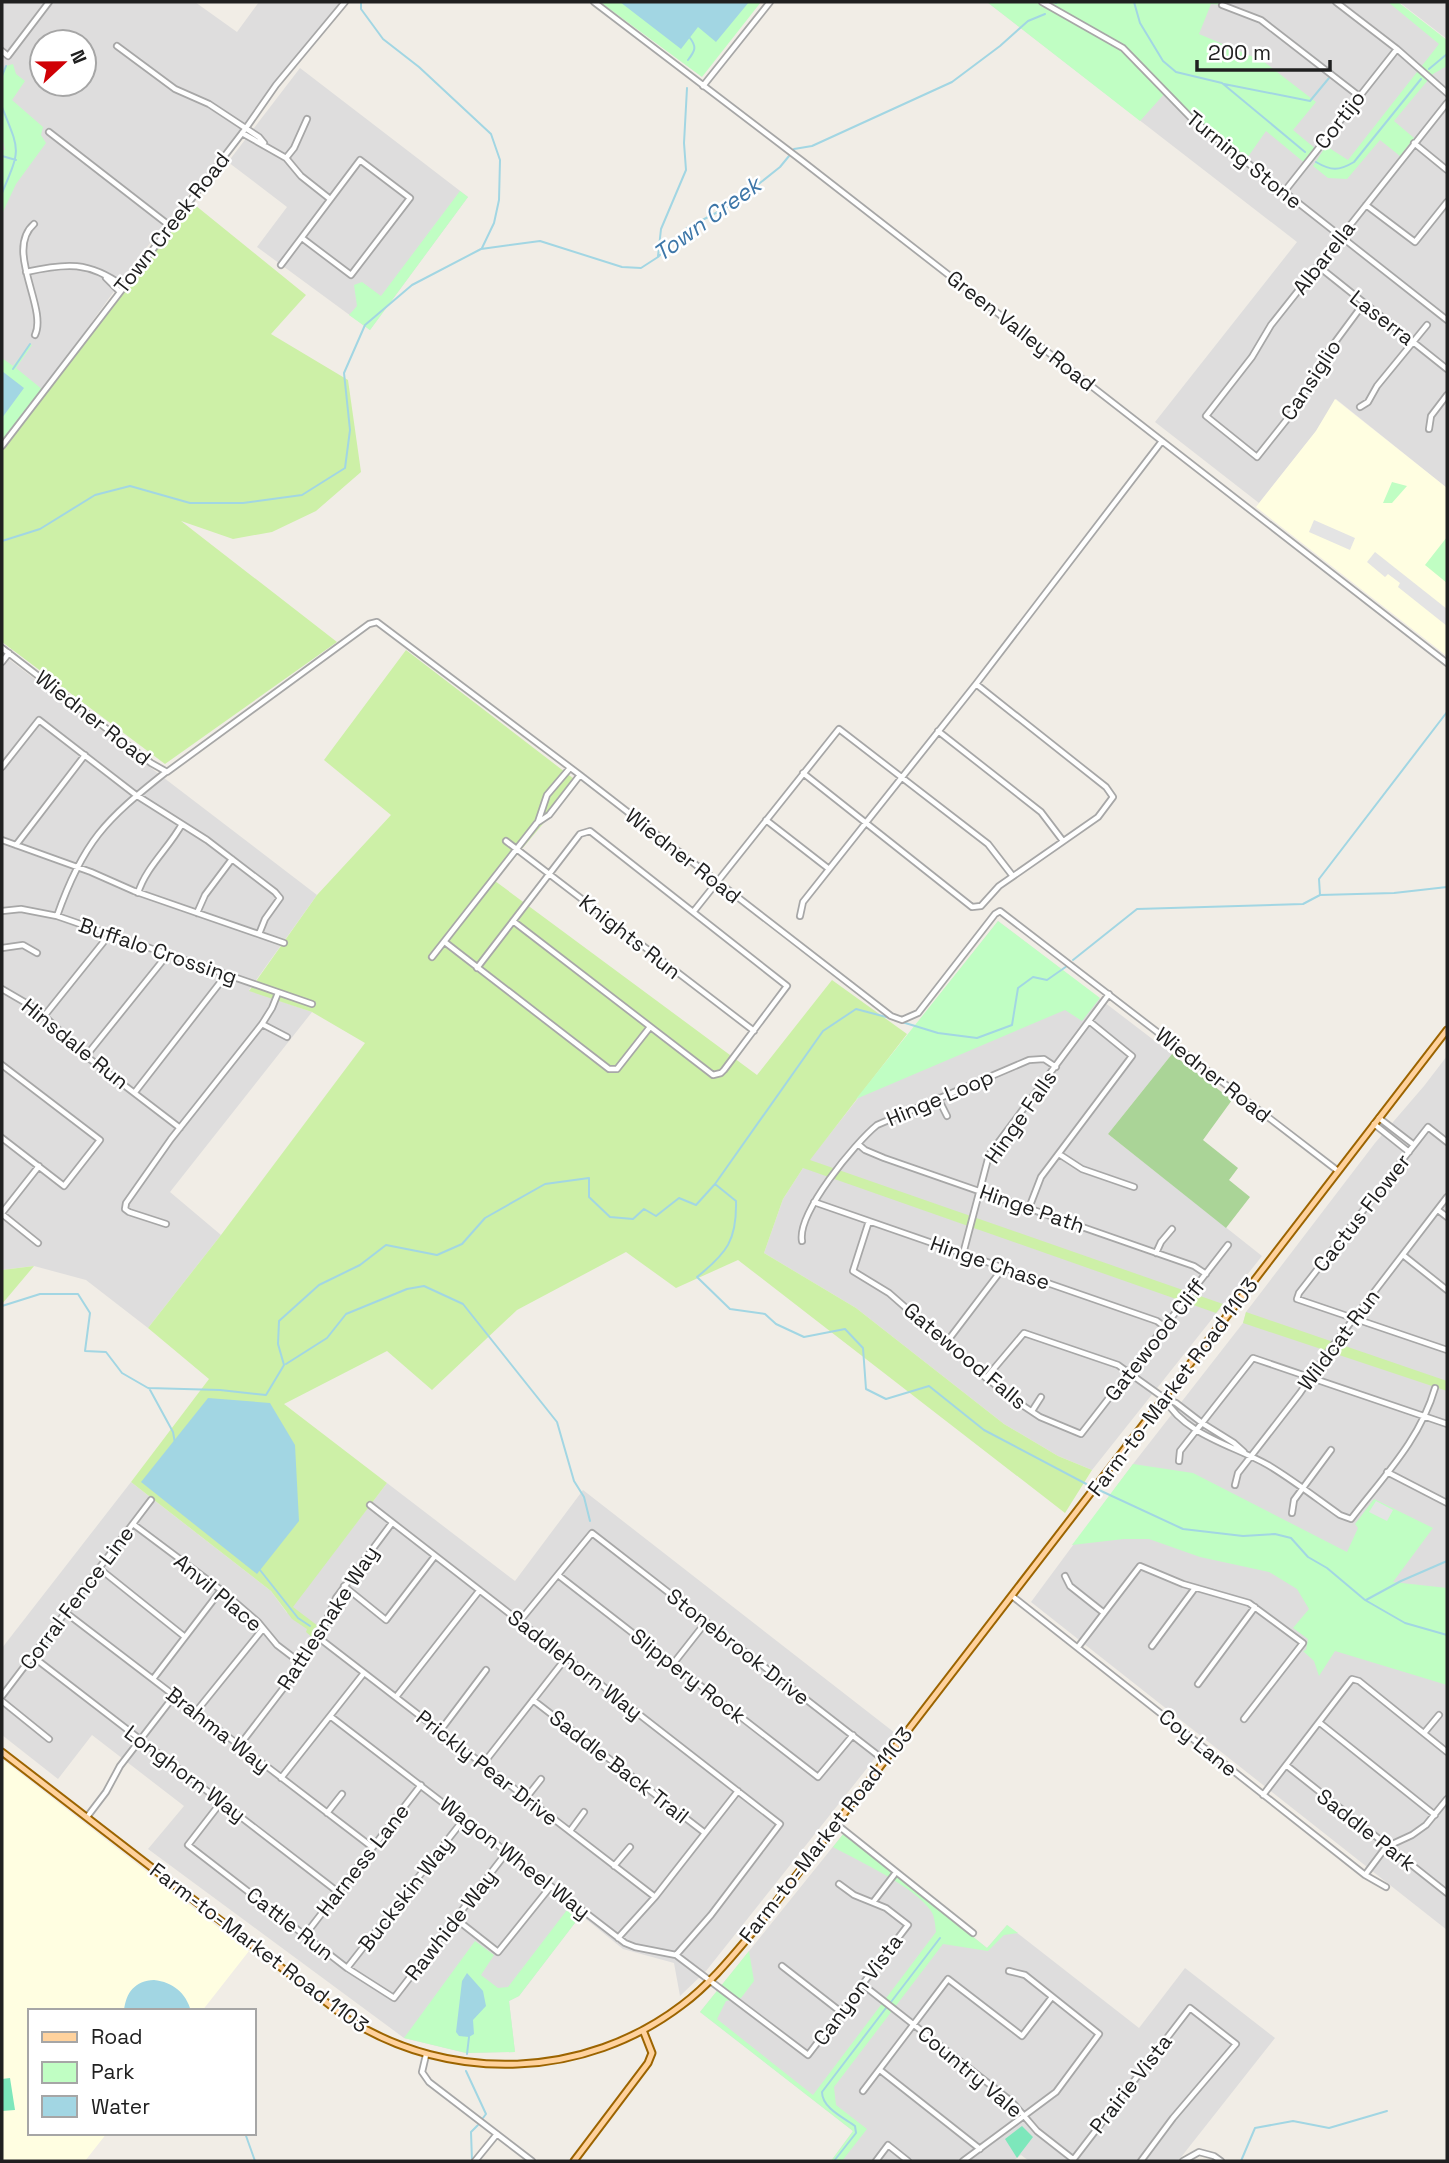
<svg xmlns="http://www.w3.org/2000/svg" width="1449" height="2163" font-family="'Space Grotesk',sans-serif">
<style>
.residential{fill:#dedddd;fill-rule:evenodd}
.education{fill:#fffee1}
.grass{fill:#cdf0a7}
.forest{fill:#aad497}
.park{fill:#c0fec3}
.pitch{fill:#7de7bb}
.parking{fill:#e4e4e4}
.water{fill:#a2d6e3}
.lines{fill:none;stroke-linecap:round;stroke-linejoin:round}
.stream{stroke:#a2d6e3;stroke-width:2}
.minor-casing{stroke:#a7a7a7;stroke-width:8}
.major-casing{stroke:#9c6400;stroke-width:9}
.minor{stroke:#fff;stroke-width:4.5}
.major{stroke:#ffd29d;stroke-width:5}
.labels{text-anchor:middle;stroke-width:5;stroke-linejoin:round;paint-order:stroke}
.street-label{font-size:21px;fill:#202020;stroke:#fff}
.water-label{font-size:23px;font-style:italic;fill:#3d76a8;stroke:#fff}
</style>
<rect width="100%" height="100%" fill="#f1ede6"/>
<path class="residential" d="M2,2H195L237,32L259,2H342L135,262L43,390L2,441V90L6,66L2,73ZM42,42H84V84H42Z
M987,2H1395L1447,44V488L1336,399L1316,431L1259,503L1155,422L1297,242Z
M1399,2H1447V40V39Z
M300,68L468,197L370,330L257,247L287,207L228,162Z
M2,654L317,895L249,990L312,1012L170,1192L221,1235L148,1328L86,1280L34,1266L2,1270Z
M998,921L1172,1054L1108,1134L1262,1256L1092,1470L1058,1456L1004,1424L856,1308L764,1253L783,1199L803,1168Z
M1447,1056V1930L1031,1602L1133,1464L1243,1323L1246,1312L1375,1143L1424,1086Z
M131,1482L271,1591L287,1613L387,1483L515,1581L583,1490L895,1733L706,1971L680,1996L674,1963L623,1949L581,1915L519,1996L509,2001L515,2052L466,2053L404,2038L148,1849L184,1806L92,1735L58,1779L2,1735V1648Z
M844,1833L987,1948L1007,1925L1139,2028L1185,1968L1275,2038L1178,2161H1029L1021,2155L1013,2161H831L853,2131L700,2012Z"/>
<path class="education" d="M1335,399L1447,488V656L1256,507L1316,431Z
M2,1759L249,1951L202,2011H30V2133H107L85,2161H2Z"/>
<path class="grass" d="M190,201L306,295L271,334L348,380L361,472L316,511L272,532L233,539L181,521L337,642L165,764L2,642V449Z
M406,650L578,782L495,881L757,1075L832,980L907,1034L810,1160L1223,1304L1216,1313L803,1168L783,1199L764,1253L856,1308L1004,1424L1058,1456L1092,1470L1065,1513L738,1260L676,1288L626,1252L517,1310L432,1390L387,1351L284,1404L387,1483L293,1607L318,1626L313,1629V1638L306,1632L307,1629L292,1619L271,1591L131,1482L209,1379L148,1328L221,1235L365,1043L312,1012L249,991L317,895L391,815L324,760Z
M34,1266L2,1304V1270Z
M1246,1312L1447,1381V1391L1243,1323Z"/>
<path class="forest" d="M1172,1054L1232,1100L1203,1140L1238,1168L1229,1180L1250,1197L1226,1228L1108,1134Z"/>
<path class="park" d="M600,2H761L702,77Z
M987,2H1221L1222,5L1211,4L1199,34L1263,61L1316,102L1293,130L1317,150L1306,164L1266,131L1245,161L1193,120L1166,92L1140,121Z
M1388,2H1398L1447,40V66L1433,74L1394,121L1414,138L1400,156L1380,140L1347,179L1328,178L1313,166L1326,146L1348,160L1439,44Z
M13,64L16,74L25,81L12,100L43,127L41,135L46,143L16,184L2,214V150H5L2,137V73L6,66Z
M460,191L468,197L370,330L349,315L357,306L354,285L362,282L381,296Z
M30,344L32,345L16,368L43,390L2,441V358L13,366Z
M1392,482L1407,486L1392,503H1383Z
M1447,537V583L1425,565Z
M998,921L1100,998L1082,1021L1065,1010L856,1099Z
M1133,1464L1193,1473L1347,1552L1358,1528L1355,1524L1374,1499L1433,1528L1393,1582L1447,1588V1685L1335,1651L1319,1676L1314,1661L1303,1651L1306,1650L1308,1639L1293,1628L1309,1609L1297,1589L1269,1572L1200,1557L1149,1539H1124L1072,1545Z
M844,1833L987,1948L1007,1925L1018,1933L1004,1935L988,1951L943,1944L834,2087L836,2105L867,2129L842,2161H831L853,2131L700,2012L749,1951L754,1981L741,1998L726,2001L717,2019L813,2095L936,1932C935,1925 935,1917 931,1911C914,1886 860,1862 833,1847Z
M570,1906L581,1915L519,1996L509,2001L515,2052L466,2053L404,2038L475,1941L494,1955L481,1975L498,1988L508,1987Z"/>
<path class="pitch" d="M10,2078L15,2110L2,2111V2079Z
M1022,2126L1033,2137L1017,2158L1005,2139Z"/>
<path class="parking" d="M1314,520L1355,538L1350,550L1309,532Z
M1375,552L1447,609V626L1398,587L1400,583L1388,574L1385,577L1367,562Z
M1376,1501L1393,1510L1387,1521L1369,1512Z"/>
<path class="water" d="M620,2H749L716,42L698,27L681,49Z
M2,371L24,388L2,418Z
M208,1398L270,1403L295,1445L299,1521L257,1574L141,1482Z
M467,1973L483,1991L486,2006L473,2020L474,2034L469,2037L459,2036L456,2032L462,1981Z
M154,1980C173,1982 186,1993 191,2011H124C126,1992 135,1981 154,1980Z"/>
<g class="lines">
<path class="stream" d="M361,2V9L383,39L419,67L491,134L500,160L499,200L494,223L482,248
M1134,2L1140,23L1163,61L1176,72L1222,83L1305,152
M1056,3L1057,2
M688,60C695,51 697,47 690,38
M1429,69L1447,54
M2,76L6,66
M1224,84L1310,101L1329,78
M2,107C20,152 21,148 2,193
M794,149L812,146L952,82L1000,46L1028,21L1045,14
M2,156L16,160
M1316,162C1331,171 1339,171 1354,162L1421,79
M658,256L661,229L686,170L684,143L687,88
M13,369L30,344
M2,541L40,529L95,495L130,486L190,503H243L302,495L345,468L350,430L344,373L365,325L412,285L481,249L540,241L622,267L641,268L658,257L687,228L735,203L780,167L789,156
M1320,895L1319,879L1447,712
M1073,960L1137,909L1303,904L1320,895L1394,893L1447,887
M902,1022L938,1033L977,1038L1012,1025L1018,988L1033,977L1047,980L1067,966
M715,1184L736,1201C737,1240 727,1253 697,1277L730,1309L765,1314L776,1324L804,1337L845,1329L863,1348L866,1389L886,1399L929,1386L984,1430L1092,1487
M2,1306L40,1294H78L90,1313L85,1351L106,1352L122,1373L148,1388L220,1390L266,1395L284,1365L278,1344L279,1321L319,1285L360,1265L386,1245L437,1255L462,1244L485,1218L545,1184L589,1178V1197L610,1217L633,1219L644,1209L656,1216L679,1198L696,1205L715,1184L823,1031L856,1009L890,1018
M286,1364L327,1338L346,1314L407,1289L424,1286L463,1304L557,1422L574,1481L584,1497L590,1521
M149,1388L173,1432L175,1443
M1099,1490L1183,1529L1243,1536L1275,1534L1291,1538L1308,1557L1327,1568L1365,1600L1405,1623L1447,1635
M260,1570L298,1618L310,1626
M1366,1600L1401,1581L1447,1561
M891,2002L940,1938
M467,2054L469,2037
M466,2071L486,2114L483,2118
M245,2133L255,2161
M472,2161L471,2132L478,2125
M834,2161L856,2133L855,2126C844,2118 822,2108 822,2092L886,2008
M1241,2161L1255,2128L1293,2121L1329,2128L1387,2111"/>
<g class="minor-casing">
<path id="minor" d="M594,2L801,160L1447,663
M1042,2L1123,48L1193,120L1447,320
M1336,2L1397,49L1447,93
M1222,5L1261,20L1359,96
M117,46L175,89L209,104L259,137L264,143
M2,51L8,56L49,2
M703,86L770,2
M49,132L170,226
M242,133L286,158L301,176L330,199
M1414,143L1447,170
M286,158L294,148L307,119
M1284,192L1397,49
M1366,205L1415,242L1447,202
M34,224C4,250 48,308 35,335
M281,265L360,160L410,198L351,275L302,238
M1318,266L1447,369
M26,272C66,263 89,261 123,286
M106,278L119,291
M1364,303L1327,353L1292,413L1257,457L1206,416L1252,357L1271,325L1447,103
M1360,407L1368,402L1377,386L1427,325
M1429,429L1431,416L1447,395
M2,446L246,128L276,85L345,2
M2,648L151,763L167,772L369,624L377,622L580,775L891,1016L902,1020L918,1013L995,914L1000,911L1338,1171
M2,662L9,653
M938,731L1041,812L1063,841
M2,767L39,720L136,795L207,840L275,892L280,898L265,919L259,934
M803,773L972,907L981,906L999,886L1098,817L1113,797L1106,787L976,684
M766,820L829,869
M538,822L547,795L570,768
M2,840L91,872L134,891L284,943
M506,841L754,1031
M16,845L85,755
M138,893C146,867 169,848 182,824
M2,911L21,909L57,916L312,1004
M694,911L839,729L988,844L1012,875
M197,913L205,895L232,859
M57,916C83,842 105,820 166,772
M800,916L803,902L976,684L1162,441
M446,943L609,1069H617L650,1027
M2,948L23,945L37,953
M432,957L537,823L549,815L580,775
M477,968L580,834L590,831L787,986L724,1070L721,1073L713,1075L513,921
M2,989L38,1010L86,1056L180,1128
M45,1015L110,934
M262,1024L287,1037
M86,1056L168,954
M2,1065L100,1140L64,1186L2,1138
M135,1092L226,975
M938,1098L947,1116
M1379,1118L1414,1145
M1374,1124L1409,1152
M1447,1142L1428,1127L1299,1293L1297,1299L1447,1350
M858,1144L865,1150L884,1158L1194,1266L1206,1274
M1059,1154L1082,1169L1134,1187
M814,1202L1157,1321L1165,1327
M1029,1208L1041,1177L1132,1056L1089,1021
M1438,1210L1447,1217
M2,1213L39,1166
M2,1214L38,1243
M869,1221L853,1271L889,1293L986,1378L1025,1407L1040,1417L1081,1434L1228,1245
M166,1224L129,1212L125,1209L126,1203L171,1139L262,1024L272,1008L278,993
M802,1241C797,1213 855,1143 877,1125L1029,1060L1044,1059L1056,1067
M1156,1253L1161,1242L1172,1229
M963,1254L989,1155L1109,994
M1403,1255L1447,1290
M946,1343L1003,1268
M986,1378L1024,1333L1118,1365L1164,1398L1176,1403L1202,1423L1234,1443L1244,1452
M1164,1398C1186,1436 1233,1445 1268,1465C1293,1480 1316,1498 1340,1515L1351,1519C1383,1477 1420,1440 1435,1388
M1032,1411L1041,1397
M1179,1461L1180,1451L1253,1358L1447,1424
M1387,1472L1447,1503
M1235,1485L1238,1473L1300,1393L1328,1352L1447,1197
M370,1505L780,1824L711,1915L676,1955
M1292,1513L1294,1500L1331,1450
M133,1524L221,1590L258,1622L277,1645L302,1664
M100,1569L185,1637
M558,1575L818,1777L853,1735
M1065,1576L1070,1586L1104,1613
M344,1586L386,1620L435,1556
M1012,1596L1365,1875L1386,1887
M65,1612L372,1847
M519,1622L592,1533L884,1760
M319,1638L655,1897
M1152,1646L1195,1588
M1078,1647L1140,1566L1183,1584L1249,1603L1303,1643L1244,1719
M32,1656L338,1892
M673,1664L706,1622
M153,1679L221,1590
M1198,1684L1255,1607
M2,1696L151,1500
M396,1697L479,1591
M533,1700L705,1833
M2,1701L49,1739
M195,1713L262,1630
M330,1716L625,1943L635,1947L676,1955L808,2055L908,1925L886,1908L854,1895L839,1884
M1320,1723L1435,1815
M440,1731L486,1670
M1424,1733L1439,1715
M239,1746L302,1664L319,1638L336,1598L392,1523
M483,1764L566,1658
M1286,1765L1447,1893
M281,1778L364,1673
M1263,1795L1352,1679L1359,1681L1447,1752
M526,1798L541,1779
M222,1801L188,1845L347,1968L394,1998L507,1852
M327,1813L342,1794
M87,1817L106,1792L120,1766L174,1696
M835,1823L973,1933
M570,1831L584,1812
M614,1866L630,1847
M1365,1875L1386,1847L1412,1835L1426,1825L1447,1799
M874,1901L894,1875
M456,1919L498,1952L551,1886
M305,1935L421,1785
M618,1938L655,1897L738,1791
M782,1966L841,2012
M347,1968L464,1819
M862,1984L1012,2102L1037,2131L1074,2160
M426,2055L422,2072L429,2082L532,2161
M880,2070L980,2149
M863,2091L948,1979L1022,2036L1052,1997
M1073,2160L1190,2008L1236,2044L1173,2118L1141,2161
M475,2161L497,2134
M876,2161L888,2145L908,2161
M963,2161L1056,2092L1099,2034L1025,1975L1009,1971
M1183,2161L1199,2152L1214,2156L1221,2161"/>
</g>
<g class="major-casing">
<path id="major" d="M2,1752L348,2019C451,2084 585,2079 682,2005C709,1985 731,1958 752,1933L1447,1030
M574,2161L648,2063L652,2053L643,2030"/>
</g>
<use href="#minor" class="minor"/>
<use href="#major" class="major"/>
</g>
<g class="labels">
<g class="street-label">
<text transform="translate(1340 120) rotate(-52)" y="7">Cortijo</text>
<text transform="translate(1244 160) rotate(39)" y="7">Turning Stone</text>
<text transform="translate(172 223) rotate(-52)" y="7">Town Creek Road</text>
<text transform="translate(1324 258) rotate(-52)" y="7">Albarella</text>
<text transform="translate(1382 318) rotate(38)" y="7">Laserra</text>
<text transform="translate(1021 331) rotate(38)" y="7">Green Valley Road</text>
<text transform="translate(1311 380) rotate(-57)" y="7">Cansiglio</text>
<text transform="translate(93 718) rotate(38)" y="7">Wiedner Road</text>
<text transform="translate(683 856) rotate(38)" y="7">Wiedner Road</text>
<text transform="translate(630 937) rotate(38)" y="7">Knights Run</text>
<text transform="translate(158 951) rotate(19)" y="7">Buffalo Crossing</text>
<text transform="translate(75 1044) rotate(39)" y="7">Hinsdale Run</text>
<text transform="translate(1213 1075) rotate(38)" y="7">Wiedner Road</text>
<text transform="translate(940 1098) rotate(-23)" y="7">Hinge Loop</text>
<text transform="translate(1021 1117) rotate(-55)" y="7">Hinge Falls</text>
<text transform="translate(1032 1209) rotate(19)" y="7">Hinge Path</text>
<text transform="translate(1362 1213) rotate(-52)" y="7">Cactus Flower</text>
<text transform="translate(990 1263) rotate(19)" y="7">Hinge Chase</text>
<text transform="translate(1155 1340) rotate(-52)" y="7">Gatewood Cliff</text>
<text transform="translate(1339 1340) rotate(-53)" y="7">Wildcat Run</text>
<text transform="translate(965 1356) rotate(40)" y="7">Gatewood Falls</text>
<text transform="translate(1173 1387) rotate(-53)" y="7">Farm-to-Market Road 1103</text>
<text transform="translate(218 1593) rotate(40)" y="7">Anvil Place</text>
<text transform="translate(77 1598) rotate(-53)" y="7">Corral Fence Line</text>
<text transform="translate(328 1618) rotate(-57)" y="7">Rattlesnake Way</text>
<text transform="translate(738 1647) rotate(38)" y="7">Stonebrook Drive</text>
<text transform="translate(575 1665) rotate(38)" y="7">Saddlehorn Way</text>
<text transform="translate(688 1676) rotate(38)" y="7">Slippery Rock</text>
<text transform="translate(218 1730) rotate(38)" y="7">Brahma Way</text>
<text transform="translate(1198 1743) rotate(39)" y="7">Coy Lane</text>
<text transform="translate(619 1767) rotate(38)" y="7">Saddle Back Trail</text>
<text transform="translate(487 1768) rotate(38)" y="7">Prickly Pear Drive</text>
<text transform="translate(185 1774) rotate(37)" y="7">Longhorn Way</text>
<text transform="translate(1366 1830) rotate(38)" y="7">Saddle Park</text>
<text transform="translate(826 1835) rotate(-52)" y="7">Farm-to-Market Road 1103</text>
<text transform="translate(515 1858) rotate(38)" y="7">Wagon Wheel Way</text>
<text transform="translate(363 1860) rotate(-52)" y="7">Harness Lane</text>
<text transform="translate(406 1894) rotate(-52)" y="7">Buckskin Way</text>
<text transform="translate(290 1924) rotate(38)" y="7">Cattle Run</text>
<text transform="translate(451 1925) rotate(-52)" y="7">Rawhide Way</text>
<text transform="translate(259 1948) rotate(37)" y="7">Farm-to-Market Road 1103</text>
<text transform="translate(858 1990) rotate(-53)" y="7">Canyon Vista</text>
<text transform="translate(970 2072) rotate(40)" y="7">Country Vale</text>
<text transform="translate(1131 2084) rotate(-52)" y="7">Prairie Vista</text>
</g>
<g class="water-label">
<text transform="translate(707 219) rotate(-36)" y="8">Town Creek</text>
</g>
</g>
<rect width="1449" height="2163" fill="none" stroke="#202020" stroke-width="7"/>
<rect x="28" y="2009" width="228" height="126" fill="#ffffff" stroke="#a6a6a6" stroke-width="2"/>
<rect x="42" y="2032" width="35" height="10" fill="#ffd29d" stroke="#a6a6a6" stroke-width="2"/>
<text x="91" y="2044" font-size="21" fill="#202020">Road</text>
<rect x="42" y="2062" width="35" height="21" fill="#c0fec3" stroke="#a6a6a6" stroke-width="2"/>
<text x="91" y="2079" font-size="21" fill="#202020">Park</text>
<rect x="42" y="2096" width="35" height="21" fill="#a2d6e3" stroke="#a6a6a6" stroke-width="2"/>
<text x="91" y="2114" font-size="21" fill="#202020">Water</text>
<g transform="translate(63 63) rotate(68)"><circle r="33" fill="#ffffff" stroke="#a6a6a6" stroke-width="2"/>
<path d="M0-5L12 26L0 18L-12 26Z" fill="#d00005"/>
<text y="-10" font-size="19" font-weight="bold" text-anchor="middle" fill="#202020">N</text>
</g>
<path d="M1197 60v10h133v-10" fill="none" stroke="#202020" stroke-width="3.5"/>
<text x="1208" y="60" font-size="21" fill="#202020" stroke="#ffffff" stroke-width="5" paint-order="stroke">200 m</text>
</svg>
